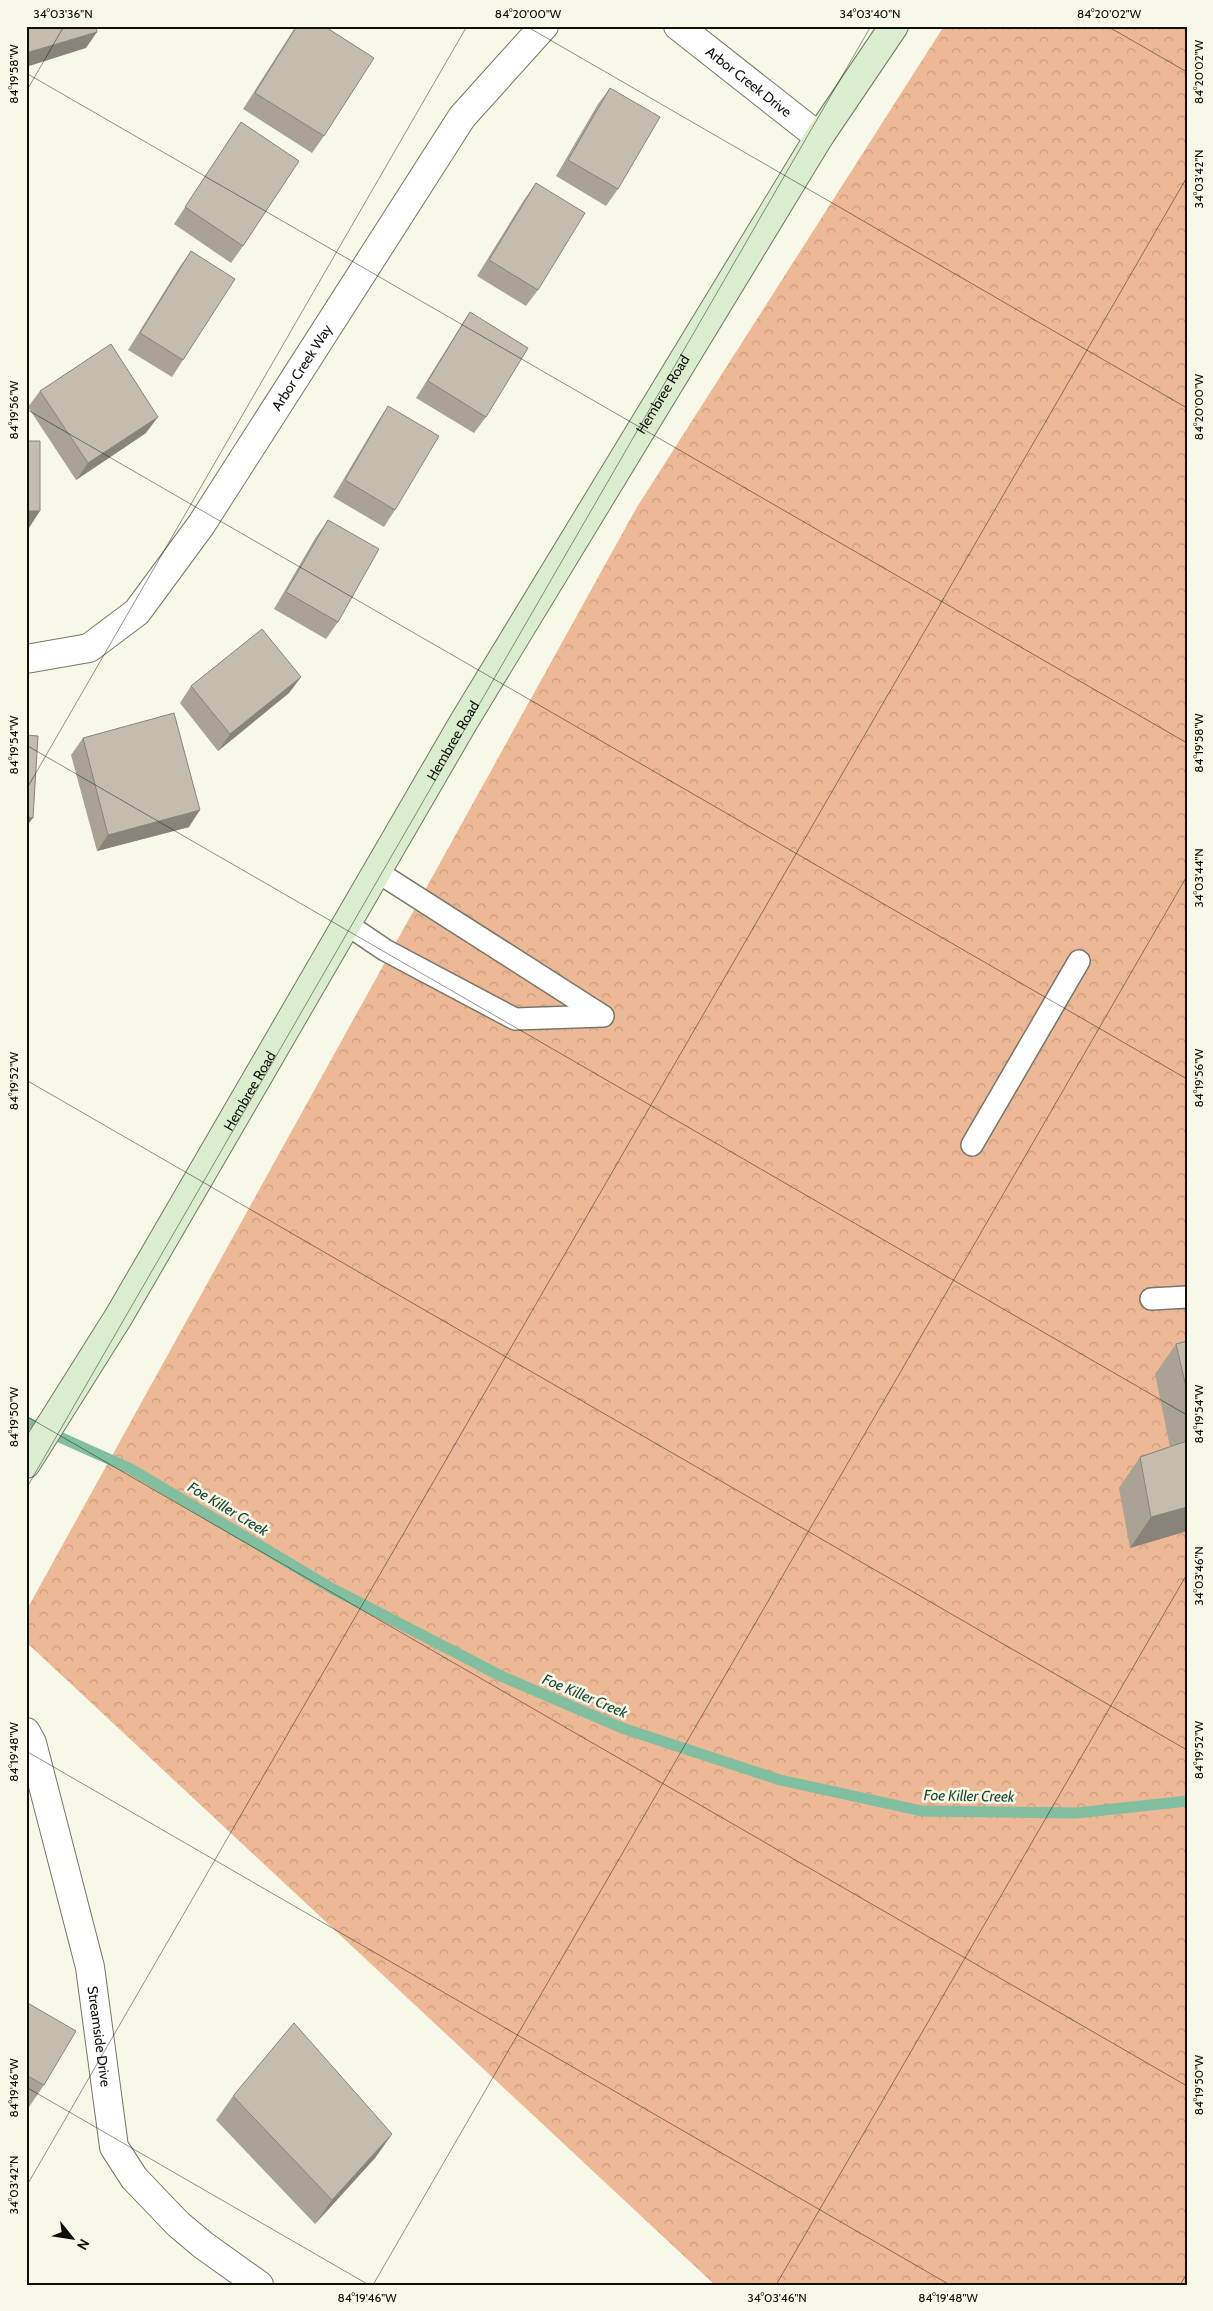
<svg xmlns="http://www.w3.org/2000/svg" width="1213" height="2311" font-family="Cabin,sans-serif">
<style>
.forest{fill:url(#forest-crowns)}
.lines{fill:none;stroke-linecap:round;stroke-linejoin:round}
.stream{stroke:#82bfa1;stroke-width:11}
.lane-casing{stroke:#767768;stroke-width:24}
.street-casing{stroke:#767768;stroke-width:30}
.secondary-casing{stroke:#767768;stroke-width:30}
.lane{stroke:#fff;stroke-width:21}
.street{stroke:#fff;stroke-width:28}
.secondary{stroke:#daeece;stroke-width:28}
.wall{fill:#a9a295}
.shaded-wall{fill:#898479}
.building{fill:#c4bcad;stroke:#898479}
.ticks{fill:none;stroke:#0f0f0a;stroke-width:1;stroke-opacity:0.45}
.labels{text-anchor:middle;stroke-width:5;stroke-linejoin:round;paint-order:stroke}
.street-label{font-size:14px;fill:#0f0f0a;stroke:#f8f8e8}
.water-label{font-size:15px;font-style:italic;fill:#174834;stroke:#f8f8e8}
.neatline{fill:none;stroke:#0f0f0a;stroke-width:2}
.ticks-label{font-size:12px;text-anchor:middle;fill:#0f0f0a}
</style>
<defs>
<pattern id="forest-crowns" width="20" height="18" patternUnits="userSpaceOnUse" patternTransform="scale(1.25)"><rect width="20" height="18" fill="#edb895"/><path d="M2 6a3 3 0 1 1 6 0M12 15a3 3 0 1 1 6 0" fill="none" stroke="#ca9d7f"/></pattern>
</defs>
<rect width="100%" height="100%" fill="#f8f8e8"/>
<path class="forest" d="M944,26H1187V2285H715L26,1642V1611L637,507Z"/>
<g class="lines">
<path class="stream" d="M26,1422L131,1469L331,1588L501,1676L622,1728L780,1780L922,1811L1077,1813L1187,1801"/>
<g class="lane-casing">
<path id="lane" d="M376,871L603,1016
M345,923L385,950L515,1019L603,1016
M972,1145L1079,961
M1151,1299L1187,1297"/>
</g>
<g class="street-casing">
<g id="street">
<path id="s1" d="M678,26L819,137"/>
<path id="s2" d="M26,659L89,648L137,612L201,525L462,117L544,26"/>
<path id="s3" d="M26,1732L32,1743L90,1967L114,2147L134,2178L178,2224L203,2245L259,2285"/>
</g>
</g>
<g class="secondary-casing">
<g id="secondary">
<path id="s4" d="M26,1464L119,1316L463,723L819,137L894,26"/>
</g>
</g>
<use href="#lane" class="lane"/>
<use href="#street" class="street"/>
<use href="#secondary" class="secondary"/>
</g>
<path class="wall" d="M296,26H324V136L312,153L243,109Z
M610,88L618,189L606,206L556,176L598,104Z
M241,122L243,246L231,263L174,224Z
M536,183L538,290L526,306L477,276L524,200Z
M191,251L183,360L172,377L128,350L179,268Z
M470,312L486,417L474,433L416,398L459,329Z
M40,391L146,433L76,480L28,407Z
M388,406L395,510L384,527L333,497L377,423Z
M328,520L338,622L326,639L274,609L316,537Z
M301,677L289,693L218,751L180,703L191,686Z
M83,738L189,827L97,851L71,755Z
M1187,1341V1531L1130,1548L1119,1488L1140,1457L1170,1447L1155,1374L1176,1344Z
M26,2002L44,2085L27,2110L26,2109Z
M233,2096L392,2134L375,2158L315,2224L216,2120Z"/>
<path class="shaded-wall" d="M97,32L86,48L26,67V53Z
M158,417L146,433L76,480L88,463Z
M26,511H40L29,528H26Z
M301,677L289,693L218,751L230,734Z
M200,810L189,827L97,851L108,835Z
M26,817L33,818L26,827Z
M1187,1507V1531L1130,1548L1151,1517Z
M392,2134L375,2158L315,2224L332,2200Z"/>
<path class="building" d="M26,26H96L97,32L26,53Z
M297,26H324L374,58L324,136L255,93Z
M610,88L660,117L618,189L568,160Z
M241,122L299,161L243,246L185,207Z
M536,183L585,213L538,290L489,260Z
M191,251L235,279L183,360L140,333Z
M470,312L528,348L486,417L428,381Z
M111,344L158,417L88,463L40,391Z
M388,406L439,436L395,510L345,480Z
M26,441H40V511H26Z
M328,520L379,549L338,622L286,592Z
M262,629L301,677L230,734L191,686Z
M174,713L200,810L108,835L83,738Z
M26,735L38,736L33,818L26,817Z
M1187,1341V1391L1176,1344Z
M1187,1441V1507L1151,1517L1140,1457Z
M26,2002L76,2031L44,2085L26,2075Z
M294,2023L392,2134L332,2200L233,2096Z"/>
<path class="ticks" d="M526,26L1187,408M1107,26L1187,72M26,73L1187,743M26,92L64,26M26,409L1187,1079M26,745L1187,1415M26,790L467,26M26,1080L1187,1750M26,1416L1187,2086M26,1489L871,26M26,1751L950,2285M26,2087L369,2285M26,2187L1187,177M373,2285L1187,876M776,2285L1187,1574M1180,2285L1187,2273"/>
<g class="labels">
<g class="street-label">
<text dy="5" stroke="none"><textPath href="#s1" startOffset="90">Arbor Creek Drive</textPath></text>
<text dy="5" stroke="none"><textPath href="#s2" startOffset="419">Arbor Creek Way</textPath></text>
<text dy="5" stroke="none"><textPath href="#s4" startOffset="1245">Hembree Road</textPath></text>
<text dy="5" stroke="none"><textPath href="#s4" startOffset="840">Hembree Road</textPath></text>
<text dy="5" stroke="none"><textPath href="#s4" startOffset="435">Hembree Road</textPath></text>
<text dy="5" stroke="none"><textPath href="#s3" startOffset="314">Streamside Drive</textPath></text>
</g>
<g class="water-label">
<text transform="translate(228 1509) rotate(31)" y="5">Foe Killer Creek</text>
<text transform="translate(585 1696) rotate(23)" y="5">Foe Killer Creek</text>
<text transform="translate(969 1796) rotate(1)" y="5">Foe Killer Creek</text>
</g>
</g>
<rect width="1213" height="2311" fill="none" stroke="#f8f8e8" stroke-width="55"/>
<g transform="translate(72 2238) rotate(120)" stroke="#f8f8e8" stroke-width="4" paint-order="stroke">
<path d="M0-4L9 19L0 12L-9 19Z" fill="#0f0f0a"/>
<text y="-8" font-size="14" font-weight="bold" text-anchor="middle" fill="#0f0f0a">N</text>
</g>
<rect x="28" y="28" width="1158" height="2256" class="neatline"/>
<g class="ticks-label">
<text x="63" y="18">34°03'36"N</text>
<text x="528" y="18">84°20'00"W</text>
<text x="870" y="18">34°03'40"N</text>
<text x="1109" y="18">84°20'02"W</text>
<text transform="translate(1199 72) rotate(-90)" y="4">84°20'02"W</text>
<text transform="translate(14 74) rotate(-90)" y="4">84°19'58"W</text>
<text transform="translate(1199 179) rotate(-90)" y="4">34°03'42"N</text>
<text transform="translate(1199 407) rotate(-90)" y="4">84°20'00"W</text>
<text transform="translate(14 410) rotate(-90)" y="4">84°19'56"W</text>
<text transform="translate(1199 743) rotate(-90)" y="4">84°19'58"W</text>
<text transform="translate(14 745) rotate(-90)" y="4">84°19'54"W</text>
<text transform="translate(1199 878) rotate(-90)" y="4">34°03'44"N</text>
<text transform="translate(1199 1078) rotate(-90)" y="4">84°19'56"W</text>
<text transform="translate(14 1081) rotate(-90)" y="4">84°19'52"W</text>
<text transform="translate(1199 1414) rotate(-90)" y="4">84°19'54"W</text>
<text transform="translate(14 1417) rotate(-90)" y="4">84°19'50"W</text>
<text transform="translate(1199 1576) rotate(-90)" y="4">34°03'46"N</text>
<text transform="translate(1199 1750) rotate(-90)" y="4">84°19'52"W</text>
<text transform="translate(14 1752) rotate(-90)" y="4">84°19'48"W</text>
<text transform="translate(1199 2085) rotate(-90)" y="4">84°19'50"W</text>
<text transform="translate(14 2088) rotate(-90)" y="4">84°19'46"W</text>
<text transform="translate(14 2185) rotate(-90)" y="4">34°03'42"N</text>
<text x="367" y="2302">84°19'46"W</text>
<text x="777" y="2302">34°03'46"N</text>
<text x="948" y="2302">84°19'48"W</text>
</g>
</svg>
